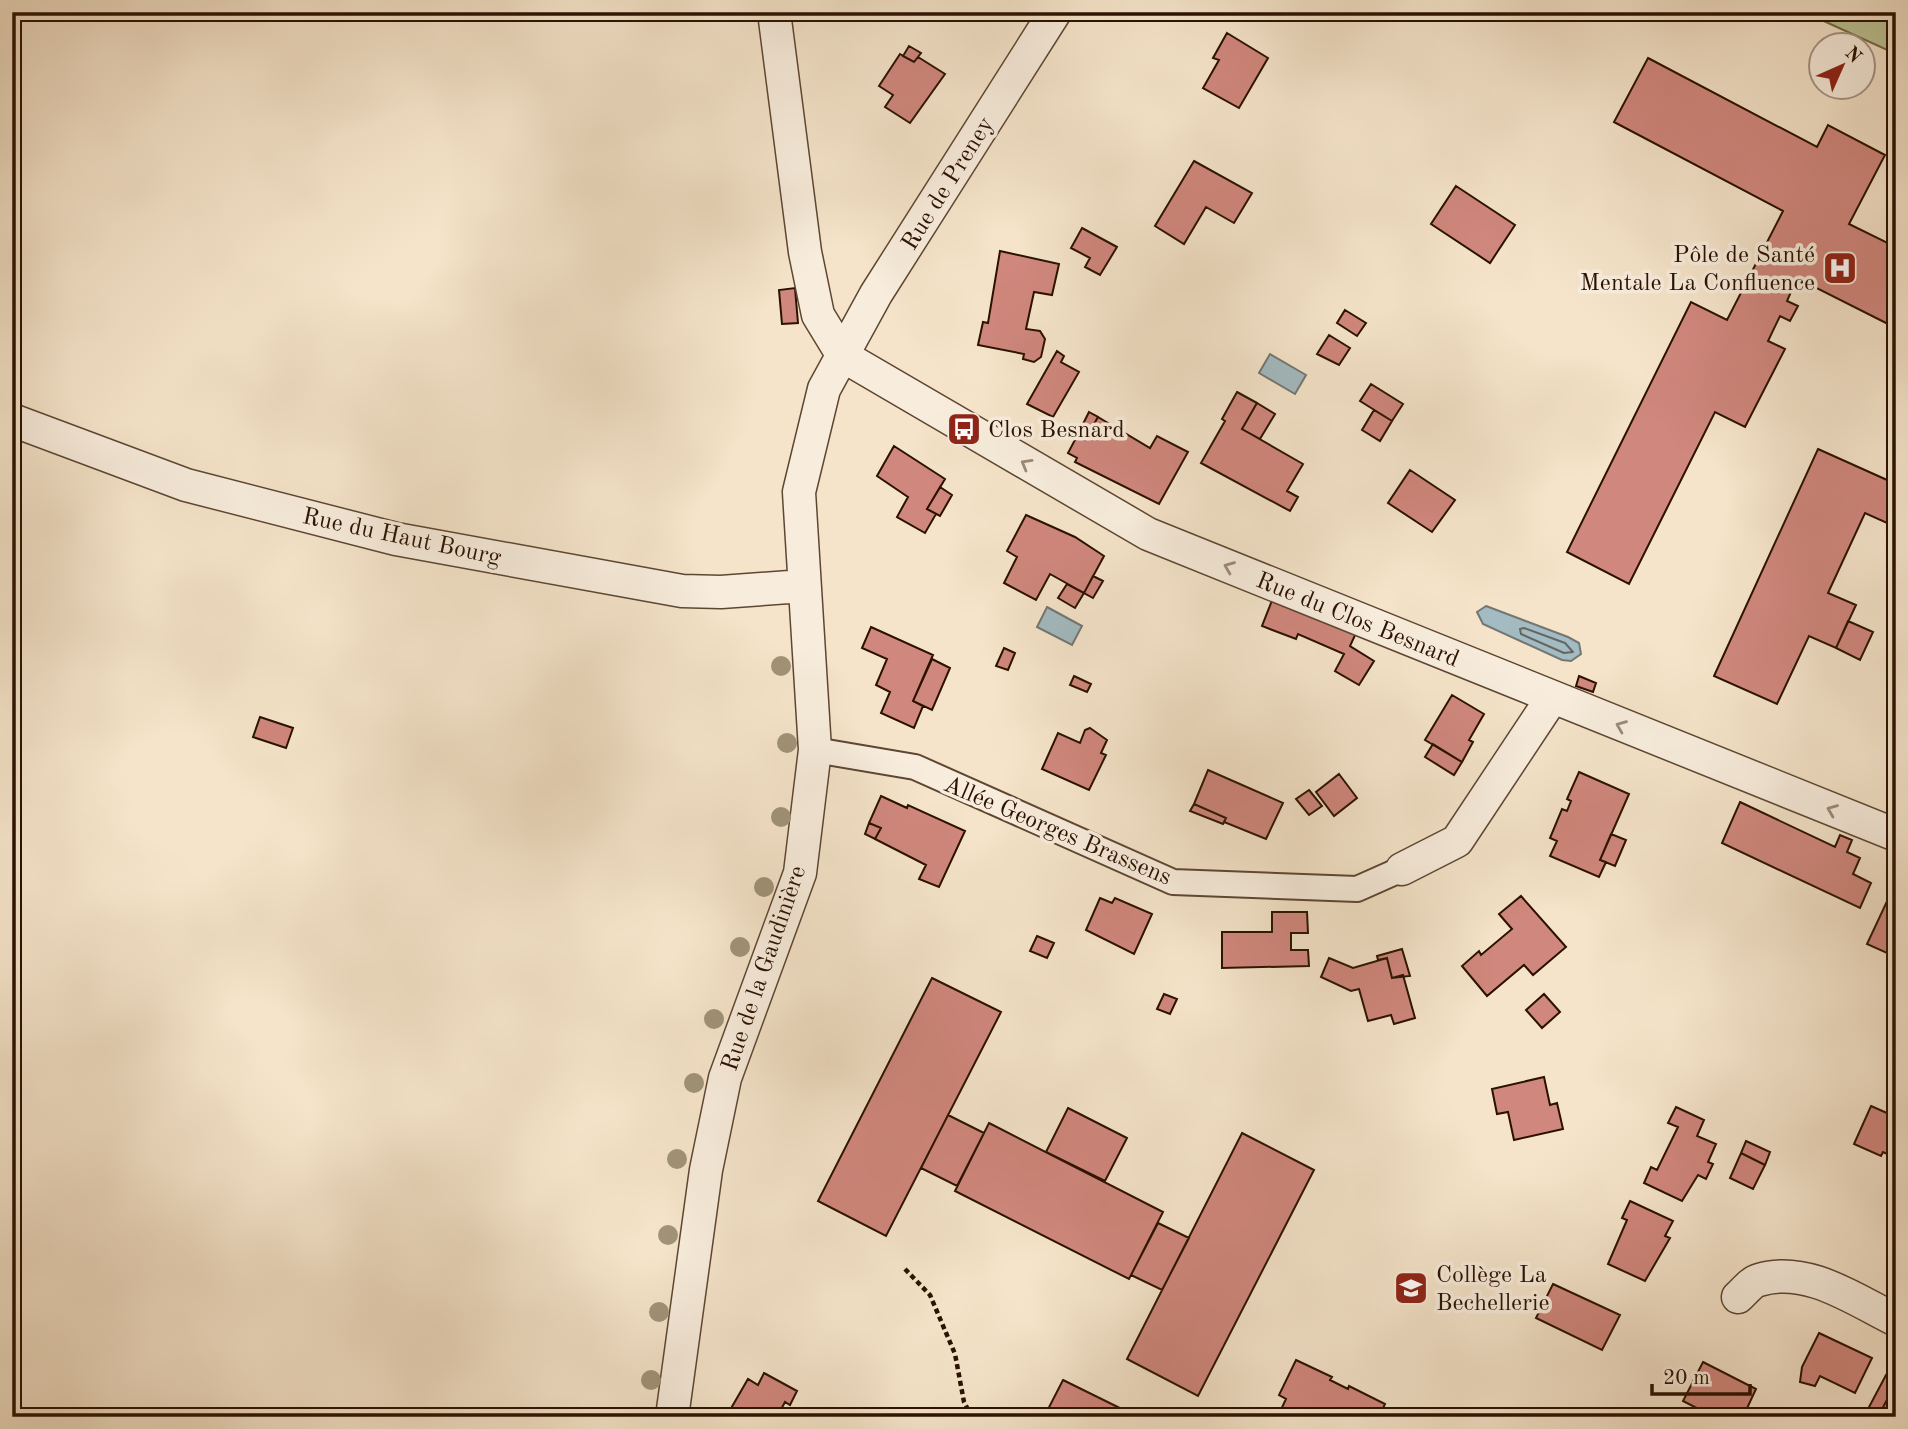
<svg xmlns="http://www.w3.org/2000/svg" width="1908" height="1429" font-family="'Old Standard TT',serif">
<style>
.green{fill:#bdc496;stroke:#746a4b;stroke-width:2}
.water{fill:#a3bbc2;stroke:#737774;stroke-width:2}
.lines{fill:none;stroke-linecap:round;stroke-linejoin:round}
.shore{stroke:#666661;stroke-width:2}
.building{fill:#d0877d;stroke:#2a1100;stroke-width:2}
.pedestrian-casing{stroke:#5d4632;stroke-width:28}
.minor-casing{stroke:#5d4632;stroke-width:35}
.path{stroke:#2a1100;stroke-width:4.5;stroke-dasharray:5 3.5;stroke-linecap:butt}
.pedestrian{stroke:#f8eddd;stroke-width:24}
.minor{stroke:#f8eddd;stroke-width:32}
.tree{fill:#a19378}
.oneway{stroke:#9b8a7a}
.labels{text-anchor:middle;stroke-width:7;stroke-linejoin:round;paint-order:stroke}
.street-label{font-size:24px;fill:#2a1100;stroke:#f8eddd}
.poi-label{font-size:24px;fill:#2a1100;stroke:#f8eddd;text-anchor:start}
</style>
<rect width="100%" height="100%" fill="#f5e4ca"/>
<filter id="stains"><feTurbulence type="fractalNoise" baseFrequency=".00286" numOctaves="4"/><feColorMatrix values="0 0 0 0 .2 0 0 0 0 .09 0 0 0 0 .02 0 0 0 .5 -.17"/></filter>
<radialGradient id="worn" r=".72"><stop offset=".6" stop-color="#630" stop-opacity="0"/><stop offset="1" stop-color="#630" stop-opacity=".3"/></radialGradient>
<path class="green" d="M1804,12H1896V54Z"/>
<path class="water" d="M1270,354L1306,375L1295,394L1259,373Z
M1486,606L1568,637L1579,643L1581,654L1571,661L1562,660L1483,624L1477,612Z
M1047,607L1082,626L1072,645L1037,627Z"/>
<g class="lines">
<path class="shore" d="M1524,628L1565,643L1573,652L1564,653L1521,634L1520,629Z"/>
</g>
<path class="building" d="M1227,33L1268,58L1239,108L1203,88L1219,60L1213,58Z
M909,46L921,53L914,62L903,56Z
M900,54L914,62L918,57L945,74L910,123L885,107L893,95L879,86Z
M1648,58L1817,147L1828,125L1885,155L1849,224L1896,247V328L1797,278L1787,301L1798,306L1790,321L1780,316L1768,341L1785,349L1745,427L1715,412L1629,584L1567,552L1691,302L1727,320L1783,211L1614,122Z
M1194,161L1252,193L1234,223L1206,207L1184,244L1155,226Z
M1456,186L1515,225L1490,263L1431,224Z
M1082,228L1117,247L1100,275L1085,267L1090,258L1071,248Z
M1000,251L1059,264L1052,295L1034,292L1026,329L1040,331L1045,339L1041,357L1034,362L1023,359L1024,354L978,345L983,322L988,323Z
M795,288L798,323L782,324L779,290Z
M1345,310L1366,323L1357,336L1337,323Z
M1329,335L1350,348L1339,365L1317,354Z
M1057,351L1064,356L1061,362L1079,372L1053,417L1027,404Z
M1371,384L1403,404L1392,421L1360,401Z
M1237,392L1257,403L1242,429L1303,464L1287,491L1298,497L1290,511L1201,463L1225,421L1222,419Z
M1257,403L1275,414L1260,439L1242,429Z
M1374,410L1392,421L1380,441L1362,430Z
M1089,412L1098,417L1085,440L1077,436Z
M1098,417L1150,448L1157,436L1188,452L1159,504L1075,462L1077,458L1068,453L1077,436L1085,440Z
M894,446L945,479L927,509L936,514L925,533L897,517L908,497L877,476Z
M1818,449L1896,484V527L1865,513L1828,593L1856,605L1836,648L1809,636L1777,704L1714,676Z
M1410,470L1455,500L1432,532L1388,503Z
M940,487L952,495L940,516L927,509Z
M1026,515L1075,537L1104,556L1084,593L1050,574L1036,600L1004,583L1017,557L1007,551Z
M1093,576L1103,581L1093,598L1084,593Z
M1067,584L1084,593L1075,608L1058,598Z
M1273,598L1356,633L1350,646L1374,661L1359,685L1335,671L1344,654L1298,634L1296,639L1262,626Z
M1848,621L1873,632L1860,660L1836,648Z
M871,627L933,655L913,701L923,706L914,728L881,713L890,692L876,685L887,659L862,648Z
M1004,648L1015,653L1008,670L996,666Z
M932,659L950,668L932,710L913,701Z
M1074,676L1091,684L1087,692L1070,685Z
M1579,676L1596,683L1593,692L1576,686Z
M1452,695L1484,714L1469,740L1473,742L1462,762L1425,740Z
M260,717L293,728L286,748L253,737Z
M1090,728L1107,740L1101,753L1106,755L1089,790L1042,769L1058,733L1080,743L1085,730Z
M1433,744L1462,762L1454,775L1425,757Z
M1208,770L1283,803L1266,839L1224,822L1226,818L1194,804Z
M1579,772L1629,794L1600,860L1606,862L1599,877L1550,856L1557,841L1550,838L1562,809L1567,811L1571,801L1567,799Z
M1339,774L1357,798L1334,816L1316,792Z
M1309,790L1322,806L1309,815L1296,799Z
M881,796L907,808L908,805L965,831L939,887L919,879L926,865L875,839L881,828L869,823Z
M1740,802L1835,847L1840,835L1852,840L1847,852L1860,858L1853,874L1871,883L1860,908L1722,843Z
M1194,804L1226,818L1223,824L1190,811Z
M869,823L881,828L875,839L865,834Z
M1611,834L1626,840L1615,866L1600,860Z
M1521,896L1566,947L1533,975L1524,965L1487,996L1462,966L1479,951L1481,955L1512,929L1499,914Z
M1889,897L1896,900V934L1887,953L1867,944Z
M1100,898L1112,903L1115,898L1152,914L1134,954L1086,930Z
M1272,912H1307L1308,933H1291V950H1308L1309,966L1222,968V932H1272Z
M1037,936L1054,943L1047,958L1030,951Z
M1402,949L1410,976L1392,978L1387,958L1378,960L1377,956Z
M1329,958L1353,968L1387,958L1392,978L1403,975L1415,1018L1394,1024L1391,1015L1368,1021L1359,989L1351,991L1321,977Z
M932,978L1001,1012L886,1236L818,1201Z
M1164,994L1177,999L1170,1014L1157,1009Z
M1544,994L1560,1012L1542,1028L1526,1010Z
M1544,1077L1550,1105L1557,1103L1563,1129L1514,1140L1508,1112L1497,1114L1492,1089Z
M1871,1106L1896,1117V1158L1883,1152L1881,1156L1854,1144Z
M1676,1107L1704,1120L1697,1136L1716,1144L1708,1162L1713,1164L1706,1179L1698,1175L1682,1201L1644,1183L1651,1167L1657,1170L1678,1127L1668,1123Z
M1068,1108L1127,1138L1105,1181L1046,1152Z
M948,1115L984,1133L957,1186L921,1168Z
M989,1123L1163,1212L1129,1279L955,1191Z
M1242,1133L1314,1170L1198,1396L1127,1359Z
M1746,1141L1770,1152L1765,1165L1741,1153Z
M1741,1153L1765,1165L1753,1189L1730,1178Z
M1630,1201L1673,1221L1665,1236L1670,1238L1645,1281L1608,1264L1627,1220L1622,1218Z
M1158,1223L1189,1238L1162,1290L1131,1275Z
M1553,1284L1620,1315L1602,1350L1536,1318Z
M1819,1333L1872,1358L1855,1393L1820,1376L1815,1386L1800,1382L1802,1367Z
M1296,1360L1332,1377L1330,1380L1348,1389L1349,1386L1385,1404L1379,1417H1268L1270,1413L1278,1416L1286,1399L1279,1395Z
M1703,1362L1756,1389L1743,1417H1714L1683,1401Z
M764,1373L797,1391L790,1405L785,1402L777,1417H726L748,1379L758,1385Z
M1886,1375L1896,1383L1880,1413L1869,1407Z
M1063,1380L1138,1417H1044Z
M1896,1383V1417H1878L1880,1413Z"/>
<g class="lines">
<g class="pedestrian-casing">
<path id="pedestrian" d="M815,750L915,767L1173,882L1357,889L1402,869"/>
</g>
<g class="minor-casing">
<path id="minor" d="M774,12L805,252L818,315L843,356L1148,534L1896,835
M12,420L186,485L396,539L682,591L721,592L803,586
M1402,869L1457,841L1552,698
M1738,1297C1744,1292 1751,1282 1759,1280C1807,1265 1855,1300 1896,1320
M672,1417L706,1170L725,1078L800,873L815,750L799,492L824,389L876,294L1055,12"/>
</g>
<path class="path" d="M1891,12L1896,15
M905,1269L930,1295L955,1354L964,1402L972,1417"/>
<use href="#pedestrian" class="pedestrian"/>
<use href="#minor" class="minor"/>
</g>
<g class="tree">
<circle cx="781" cy="666" r="10"/>
<circle cx="787" cy="743" r="10"/>
<circle cx="781" cy="817" r="10"/>
<circle cx="764" cy="887" r="10"/>
<circle cx="740" cy="947" r="10"/>
<circle cx="714" cy="1019" r="10"/>
<circle cx="694" cy="1083" r="10"/>
<circle cx="677" cy="1159" r="10"/>
<circle cx="668" cy="1235" r="10"/>
<circle cx="659" cy="1312" r="10"/>
<circle cx="651" cy="1380" r="10"/>
</g>
<defs><path id="oneway-chevron" d="M-2-3.5L2.5 0L-2 3.5" fill="none" stroke-width="1.6" stroke-linecap="round" stroke-linejoin="round" transform="scale(1.75)"/></defs>
<g class="oneway">
<use href="#oneway-chevron" transform="translate(1026 464) rotate(-150)"/>
<use href="#oneway-chevron" transform="translate(1229 567) rotate(-158)"/>
<use href="#oneway-chevron" transform="translate(1621 726) rotate(-158)"/>
<use href="#oneway-chevron" transform="translate(1832 810) rotate(-158)"/>
</g>
<defs>
<g id="hospital-square" transform="scale(1.75)"><rect x="-9" y="-9" width="18" height="18" rx="4" fill="#8f2418" stroke="#f8eddd"/><path d="M-5-5h3v3.5h4V-5h3V5h-3V1.5h-4V5h-3Z" fill="#fff"/></g>
<g id="bus-square" transform="scale(1.75)"><rect x="-9" y="-9" width="18" height="18" rx="4" fill="#8f2418" stroke="#f8eddd"/><path d="M-5-6H5V4H4V6H2V4H-2V6H-4V4H-5ZM-3.5-4V0h7V-4ZM-3.5 1.2v1.5H-2V1.2ZM2 1.2v1.5H3.5V1.2Z" fill="#fff"/></g>
<g id="school-square" transform="scale(1.75)"><rect x="-9" y="-9" width="18" height="18" rx="4" fill="#8f2418" stroke="#f8eddd"/><path d="M0-5L7-2L0 1L-7-2ZM-4 1L0 2.5L4 1V4Q0 6-4 4Z" fill="#fff"/></g>
</defs>
<g fill-rule="evenodd">
<use href="#hospital-square" x="1840" y="268"/>
<use href="#bus-square" x="964" y="429"/>
<use href="#school-square" x="1411" y="1288"/>
</g>
<g class="labels">
<g class="street-label">
<text transform="translate(947 183) rotate(-58)" y="8">Rue de Preney</text>
<text transform="translate(402 536) rotate(12)" y="8">Rue du Haut Bourg</text>
<text transform="translate(1358 619) rotate(22)" y="8">Rue du Clos Besnard</text>
<text transform="translate(1058 830) rotate(23)" y="8">Allée Georges Brassens</text>
<text transform="translate(763 968) rotate(-71)" y="8">Rue de la Gaudinière</text>
</g>
<g class="poi-label">
<text x="1815" y="262" text-anchor="end">Pôle de Santé<tspan x="1815" dy="28">Mentale La Confluence</tspan></text>
<text x="988" y="437">Clos Besnard</text>
<text x="1436" y="1282">Collège La<tspan x="1436" dy="28">Bechellerie</tspan></text>
</g>
</g>
<rect width="1908" height="1429" fill="none" stroke="#f5e4ca" stroke-width="42"/>
<rect x="14" y="14" width="1880" height="1401" fill="none" stroke="#2a1100" stroke-width="3.5"/>
<rect x="21" y="21" width="1866" height="1387" fill="none" stroke="#2a1100" stroke-width="2"/>
<g transform="translate(1842 66) rotate(45)"><circle r="33" fill="#f8eddd" stroke="#a69585" stroke-width="2"/>
<path d="M0-5L12 26L0 18L-12 26Z" fill="#8f2418"/>
<text y="-10" font-size="19" font-weight="bold" text-anchor="middle" fill="#2a1100">N</text>
</g>
<path d="M1652 1384v10h98v-10" fill="none" stroke="#2a1100" stroke-width="3.5"/>
<text x="1663" y="1384" font-size="21" fill="#2a1100" stroke="#f8eddd" stroke-width="5" paint-order="stroke">20 m</text>
<rect width="100%" height="100%" filter="url(#stains)"/>
<rect width="100%" height="100%" fill="url(#worn)"/>
</svg>
